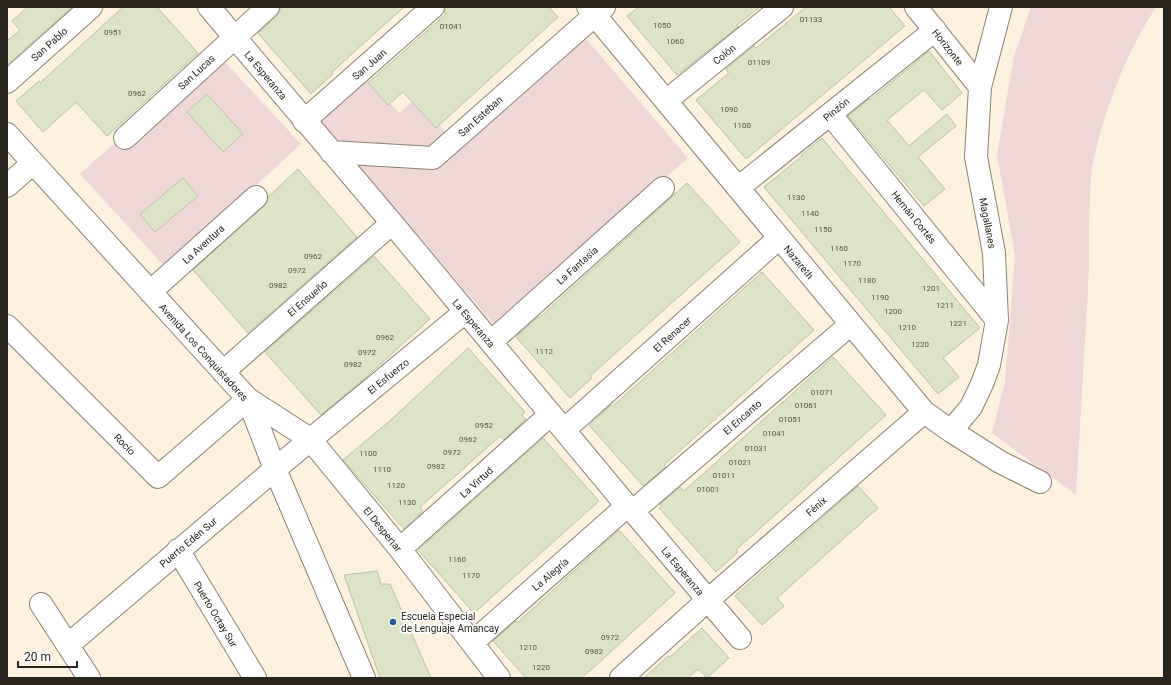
<svg xmlns="http://www.w3.org/2000/svg" width="1171" height="685" font-family="Roboto,sans-serif">
<style>
.green{fill:#efd7d8}
.building{fill:#dde3c5;stroke:#bcc0ac}
.lines{fill:none;stroke-linecap:round;stroke-linejoin:round}
.minor-casing{stroke:#8b8271;stroke-width:24}
.minor{stroke:#fff;stroke-width:22}
.poi-dot{fill:#265b94;stroke:#fff;stroke-width:1.5}
.labels{text-anchor:middle;stroke-width:3.5;stroke-linejoin:round;paint-order:stroke}
.number-label{font-size:8px;fill:#555448}
.street-label{font-size:10px;fill:#28251e;stroke:#fff}
.poi-label{font-size:10px;fill:#28251e;stroke:#fff;text-anchor:start}
</style>
<rect width="100%" height="100%" fill="#fcf2df"/>
<path class="green" d="M1031,7H1156C1130,47 1112,91 1099,137C1096,150 1092,164 1091,178C1088,215 1090,253 1088,290C1084,358 1080,427 1076,495L992,433L1005,381L1015,255L997,155L1014,56Z
M583,35L688,158L496,327L358,165H434Z
M224,61L301,144L166,268L80,174L118,140L127,150Z
M366,77L399,113L415,99L450,137L428,153L345,149L322,123V116Z"/>
<path class="building" d="M28,7H72L7,65V41L20,30L12,21Z
M123,7H157L198,53L107,136L76,102L43,132L16,101L39,81L40,83Z
M280,7H404L332,72L333,74L311,94L258,33L277,16L280,11Z
M445,7H549L558,17L436,128L403,92L388,105L368,83L446,14L444,12Z
M639,7H760L737,25L738,27L677,75L627,16Z
M806,7H889L905,26L746,159L696,100L728,74V72L726,69L754,46L756,48Z
M929,51L962,93L942,110L924,90L887,120L909,146L947,114L956,126L918,157L945,189L924,206L848,116L869,99L870,100Z
M207,94L243,134L223,152L187,112Z
M822,138L980,328L943,358L959,377L938,394L764,187L802,156L801,155Z
M298,169L357,237L248,333L193,270L264,206L268,201V197Z
M183,178L198,196L155,232L140,214Z
M687,183L740,242L590,376L592,378L570,398L516,337L538,317L539,318Z
M374,256L430,319L362,381L321,415L265,352Z
M762,272L814,330L664,465L666,467L643,486L589,425L611,405L613,406Z
M468,348L525,412L522,415L526,419L504,440L500,436L463,469L420,507L423,511L404,529L343,460L393,418Z
M833,357L886,415L736,550L738,552L716,572L659,508L661,506L660,504L680,487L684,491Z
M543,438L599,501L474,613L418,550Z
M858,486L878,508L777,598L784,606L762,625L735,596Z
M619,530L675,593L582,678H526L493,641L516,621L517,623Z
M377,571L381,584H390L431,678H380L344,575Z
M702,628L729,658L707,678L698,669L688,678H644L668,656L670,657Z"/>
<g class="lines">
<g class="minor-casing">
<path id="minor" d="M209,7L392,223L627,506L633,511L740,638
M588,7L924,412L951,431L1000,462L1040,482
M916,7L980,87
M7,82L91,7
M666,101L782,7
M830,114L997,320
M304,121L433,7
M7,134L248,399L275,469L364,678
M125,138L268,7
M331,152L433,158L604,7
M7,186L33,163
M738,188L935,30
M150,292L256,197
M7,326L158,477L248,399
M491,342L663,188
M223,372L392,223
M248,399L310,439L400,549L499,678
M564,430L779,238
M951,431L971,407L982,384L989,365L997,320L994,253L976,157L980,87L1001,7
M633,511L851,324
M400,549L551,414
M178,550L255,678
M41,604L89,678
M472,643L627,506
M68,645L275,469L465,312
M621,678L708,600L924,412"/>
</g>
<use href="#minor" class="minor"/>
</g>
<circle class="poi-dot" cx="393" cy="622" r="4"/>
<g class="labels">
<g class="number-label">
<text x="811" y="22">01133</text>
<text x="662" y="28">1050</text>
<text x="451" y="29">01041</text>
<text x="113" y="35">0951</text>
<text x="675" y="44">1060</text>
<text x="759" y="65">01109</text>
<text x="137" y="96">0962</text>
<text x="729" y="112">1090</text>
<text x="742" y="128">1100</text>
<text x="796" y="200">1130</text>
<text x="810" y="216">1140</text>
<text x="823" y="232">1150</text>
<text x="839" y="251">1160</text>
<text x="313" y="259">0962</text>
<text x="852" y="266">1170</text>
<text x="297" y="273">0972</text>
<text x="867" y="283">1180</text>
<text x="278" y="288">0982</text>
<text x="931" y="291">1201</text>
<text x="880" y="300">1190</text>
<text x="945" y="308">1211</text>
<text x="893" y="314">1200</text>
<text x="958" y="326">1221</text>
<text x="907" y="330">1210</text>
<text x="385" y="340">0962</text>
<text x="920" y="347">1220</text>
<text x="544" y="354">1112</text>
<text x="367" y="355">0972</text>
<text x="353" y="367">0982</text>
<text x="822" y="395">01071</text>
<text x="806" y="408">01061</text>
<text x="790" y="422">01051</text>
<text x="484" y="428">0952</text>
<text x="774" y="436">01041</text>
<text x="468" y="442">0962</text>
<text x="756" y="451">01031</text>
<text x="452" y="455">0972</text>
<text x="368" y="456">1100</text>
<text x="740" y="465">01021</text>
<text x="436" y="469">0982</text>
<text x="382" y="472">1110</text>
<text x="724" y="478">01011</text>
<text x="396" y="488">1120</text>
<text x="708" y="492">01001</text>
<text x="407" y="505">1130</text>
<text x="457" y="562">1160</text>
<text x="471" y="578">1170</text>
<text x="610" y="640">0972</text>
<text x="528" y="650">1210</text>
<text x="594" y="654">0982</text>
<text x="541" y="670">1220</text>
</g>
<g class="street-label">
<text transform="translate(49 44) rotate(-42)" y="4">San Pablo</text>
<text transform="translate(948 47) rotate(52)" y="4">Horizonte</text>
<text transform="translate(724 54) rotate(-39)" y="4">Colón</text>
<text transform="translate(369 64) rotate(-41)" y="4">San Juan</text>
<text transform="translate(196 72) rotate(-43)" y="4">San Lucas</text>
<text transform="translate(266 75) rotate(50)" y="4">La Esperanza</text>
<text transform="translate(836 109) rotate(-39)" y="4">Pinzón</text>
<text transform="translate(480 116) rotate(-42)" y="4">San Esteban</text>
<text transform="translate(914 217) rotate(51)" y="4">Hernán Cortés</text>
<text transform="translate(988 223) rotate(79)" y="4">Magallanes</text>
<text transform="translate(203 244) rotate(-42)" y="4">La Aventura</text>
<text transform="translate(799 262) rotate(50)" y="4">Nazareth</text>
<text transform="translate(577 265) rotate(-42)" y="4">La Fantasía</text>
<text transform="translate(307 298) rotate(-41)" y="4">El Ensueño</text>
<text transform="translate(474 323) rotate(50)" y="4">La Esperanza</text>
<text transform="translate(672 334) rotate(-42)" y="4">El Renacer</text>
<text transform="translate(204 352) rotate(48)" y="4">Avenida Los Conquistadores</text>
<text transform="translate(388 376) rotate(-39)" y="4">El Esfuerzo</text>
<text transform="translate(742 417) rotate(-41)" y="4">El Encanto</text>
<text transform="translate(125 444) rotate(45)" y="4">Rocío</text>
<text transform="translate(476 482) rotate(-42)" y="4">La Virtud</text>
<text transform="translate(816 506) rotate(-41)" y="4">Fénix</text>
<text transform="translate(383 529) rotate(51)" y="4">El Despertar</text>
<text transform="translate(188 542) rotate(-40)" y="4">Puerto Edén Sur</text>
<text transform="translate(683 571) rotate(50)" y="4">La Esperanza</text>
<text transform="translate(550 574) rotate(-41)" y="4">La Alegría</text>
<text transform="translate(216 614) rotate(59)" y="4">Puerto Octay Sur</text>
</g>
<g class="poi-label">
<text x="401" y="620">Escuela Especial<tspan x="401" dy="12">de Lenguaje Amancay</tspan></text>
</g>
</g>
<rect width="1171" height="685" fill="none" stroke="#28251e" stroke-width="16"/>
<path d="M18 661v6h59v-6" fill="none" stroke="#28251e" stroke-width="2"/>
<text x="24" y="661" font-size="12" fill="#28251e" stroke="#ffffff" stroke-width="3" paint-order="stroke">20 m</text>
</svg>
